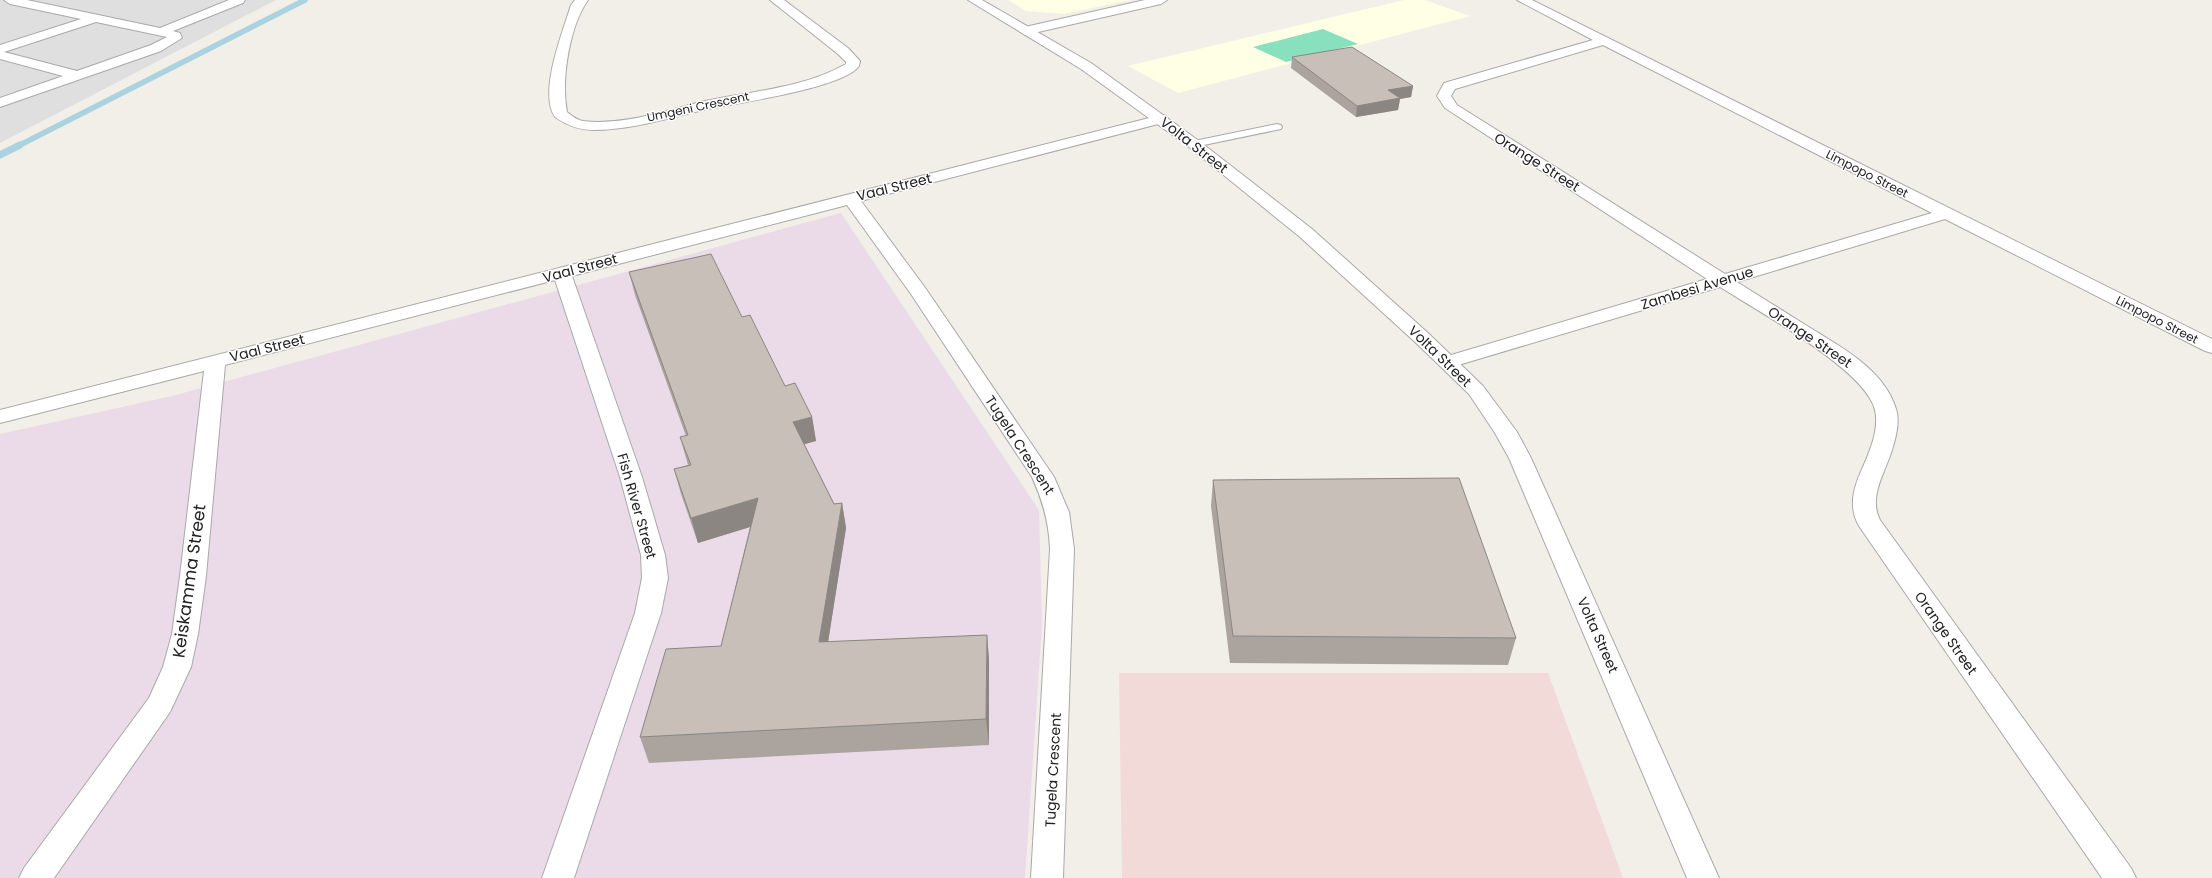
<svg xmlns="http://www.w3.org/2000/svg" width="2212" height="878" font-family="Poppins,sans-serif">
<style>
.residential{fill:#e0dfdf}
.commercial{fill:#f2dad9}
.industrial{fill:#ebdbe8}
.education{fill:#ffffe5}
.pitch{fill:#88e0be}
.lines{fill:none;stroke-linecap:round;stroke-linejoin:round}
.stream-far1{stroke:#aad3df;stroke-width:5.5}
.stream{stroke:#aad3df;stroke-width:7}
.service-casing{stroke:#a9a9a9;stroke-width:2}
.minor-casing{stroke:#a9a9a9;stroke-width:2}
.tertiary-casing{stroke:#a9a9a9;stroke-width:2}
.service{fill:#fff;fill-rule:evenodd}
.minor{fill:#fff;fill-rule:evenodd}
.tertiary{fill:#fff;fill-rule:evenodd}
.wall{fill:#aba49e}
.shaded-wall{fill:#8b8681}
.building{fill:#c7bfb8;stroke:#8b8681}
.labels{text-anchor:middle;stroke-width:3;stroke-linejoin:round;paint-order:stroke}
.far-street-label{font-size:12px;fill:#222;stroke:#fff}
.street-label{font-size:14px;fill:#222;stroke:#fff}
.near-street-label{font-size:17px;fill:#222;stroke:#fff}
</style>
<rect width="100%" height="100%" fill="#f2efe9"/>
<path class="residential" d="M0,0H276L0,143Z"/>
<path class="commercial" d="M1119,673H1548L1623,878H1122Z"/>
<path class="industrial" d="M841,213L1039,510L1042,625L1025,878H0V434L176,395Z"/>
<path class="education" d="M1008,0H1130L1064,14L1026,11Z
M1404,0H1425L1470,16L1178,93L1128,66Z"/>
<path class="pitch" d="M1323,29L1358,44L1286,62L1253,47Z"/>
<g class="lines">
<path class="stream-far1" d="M18,146L305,0"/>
<path class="stream" d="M0,155L20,145"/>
<g class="service-casing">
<path id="service" d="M1277,124L1281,125L1282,127L1281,129L1194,147L1188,144L1194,141Z"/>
</g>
<g class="minor-casing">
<path id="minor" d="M4,0H27L160,28L229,0H245L243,3L173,31L180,33L182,38L161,51L0,107V98L63,76L0,59V45L81,19L10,4ZM96,22L167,37L151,45L77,71L4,52Z
M575,0H588C569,27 561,80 567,112C572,116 577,120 583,121C623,126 667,110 705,101C752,91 804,88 846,64V62L838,54L770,0H784L848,48L860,61L859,66C844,88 737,103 708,109C671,117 633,130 594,130C579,130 568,126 555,117C538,93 563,31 571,5Z
M1145,0H1167L1161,4L1025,35L1019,31L1025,27Z
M1517,0H1532L2212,339V353L2205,351L1945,219L1737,282C1759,296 1782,310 1804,324C1837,345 1884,368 1896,409C1900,422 1896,437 1892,450C1885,473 1868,497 1880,520L2131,868L2136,878H2102L1859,526C1846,503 1856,482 1866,460C1872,445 1879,427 1875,410C1866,370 1756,310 1720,287L1455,366L1448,368L1441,366L1438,362L1441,358L1707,279L1445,108L1437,96L1444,83L1593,40ZM1603,45L1932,213L1725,274L1457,105L1451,96L1455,89Z
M1161,115L1166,116L1168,119L1166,122L861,201L926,289L1054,477L1069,512L1074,549L1063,878H1031L1050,549C1049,523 1043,501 1032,477L911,294L847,205L572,276L642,477L665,555L668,578L661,613L574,878H542L635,613L642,578L641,555L620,477L555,280L225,365L206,576L198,634L191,667L170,712L54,878H19L24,868L149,698L163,667L172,634L180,576L204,371L0,423V410Z"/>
</g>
<g class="tertiary-casing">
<path id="tertiary" d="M968,0H982L1091,63L1199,141L1312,229L1428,333L1483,386L1517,432L1531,458L1719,878H1687L1509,458L1495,433L1469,394L1414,341L1300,237L1189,147L1081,69Z"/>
</g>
<use href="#service" class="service"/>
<use href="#minor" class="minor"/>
<use href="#tertiary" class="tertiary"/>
</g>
<path class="wall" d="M1292,57L1413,86L1411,97L1400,99L1398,110L1356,117L1291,68Z
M629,272L742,317L785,386L812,417L816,441L804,444L834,504L842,503L846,528L828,642L987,635L989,660V745L649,763L640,737L721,646L750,527L698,543L681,494L674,469L688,465L680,437L686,436L635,295Z
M1213,480L1516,638L1508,665L1230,663L1211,506Z"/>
<path class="shaded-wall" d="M1413,86L1411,97L1400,99L1398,110L1356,117L1357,106L1388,90Z
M812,417L816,441L798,446L793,422Z
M758,498L763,523L698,543L691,518Z
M842,503L846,528L824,668L819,642Z
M987,635L989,660V745L986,719Z"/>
<path class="building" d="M1352,47L1413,86L1388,90L1400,98L1357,106L1292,57Z
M711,254L742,317L750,315L785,386L795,383L812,417L793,422L834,504L842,503L819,642L987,635L986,719L640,737L666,649L721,646L758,498L691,518L674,469L691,465L680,437L688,435L629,272Z
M1459,478L1516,638L1233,636L1213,480Z"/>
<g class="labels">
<g class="far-street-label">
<text transform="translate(698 107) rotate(-12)" y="4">Umgeni Crescent</text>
<text transform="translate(1867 174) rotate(27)" y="4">Limpopo Street</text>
<text transform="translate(2157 320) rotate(27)" y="4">Limpopo Street</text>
</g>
<g class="street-label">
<text transform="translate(1194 145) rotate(38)" y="5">Volta Street</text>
<text transform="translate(1537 162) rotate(32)" y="5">Orange Street</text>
<text transform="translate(894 187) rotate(-14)" y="5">Vaal Street</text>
<text transform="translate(580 268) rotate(-15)" y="5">Vaal Street</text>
<text transform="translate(1697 288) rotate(-17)" y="5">Zambesi Avenue</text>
<text transform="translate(1810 337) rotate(34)" y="5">Orange Street</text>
<text transform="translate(267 348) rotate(-14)" y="5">Vaal Street</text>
<text transform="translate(1440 356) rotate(44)" y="5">Volta Street</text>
<text transform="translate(1020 445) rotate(57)" y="5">Tugela Crescent</text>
<text transform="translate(637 506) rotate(74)" y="5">Fish River Street</text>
<text transform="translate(1946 633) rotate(55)" y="5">Orange Street</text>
<text transform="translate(1598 635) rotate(66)" y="5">Volta Street</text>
<text transform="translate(1053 770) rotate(-87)" y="5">Tugela Crescent</text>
</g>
<g class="near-street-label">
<text transform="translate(189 581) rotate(-82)" y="6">Keiskamma Street</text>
</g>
</g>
</svg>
